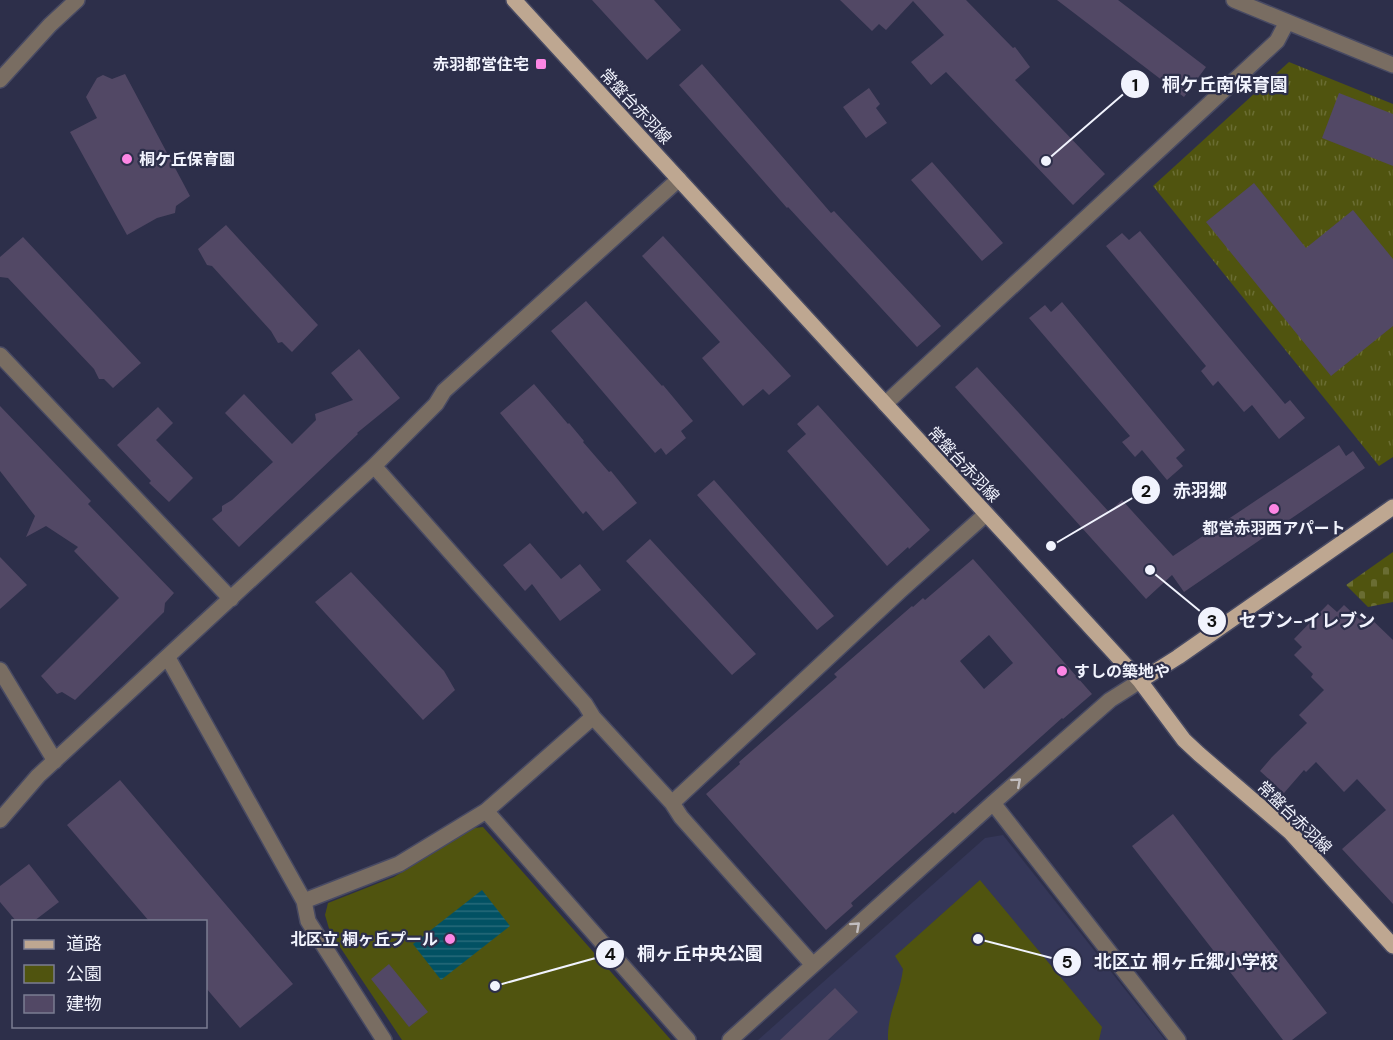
<svg xmlns="http://www.w3.org/2000/svg" width="1393" height="1040" font-family="'DM Sans','Noto Sans JP',sans-serif">
<style>
.built{fill:#353758}
.grass{fill:url(#grass-tufts)}
.cemetery{fill:url(#cemetery-stones)}
.green{fill:#50540f}
.water{fill:url(#water-rules)}
.building{fill:#524865;fill-rule:evenodd}
.lines{fill:none;stroke-linecap:round;stroke-linejoin:round}
.minor-casing{stroke:#484a63;stroke-width:18}
.major-casing{stroke:#484a63;stroke-width:18}
.minor{stroke:#796d62;stroke-width:15}
.major{stroke:#bea791;stroke-width:15}
.oneway{stroke:#c1bdbf}
.poi-dot{fill:#fc86e4;stroke:#2d2f4a;stroke-width:2}
.labels{text-anchor:middle;stroke-width:4.5;stroke-linejoin:round;paint-order:stroke}
.poi-label{font-size:16px;font-weight:bold;fill:#f1f3fd;stroke:#2d2f4a;text-anchor:end}
.street-label{font-size:16px;fill:#f1f3fd;stroke:#2d2f4a}
.leader{fill:none;stroke:#f1f3fd;stroke-width:2}
.callout-dot{fill:#f1f3fd;stroke:#2d2f4a;stroke-width:2}
.mark-label{font-size:18px;text-anchor:middle;font-weight:bold;fill:#111}
.callout-label{font-size:18px;text-anchor:middle;font-weight:bold;fill:#f1f3fd;stroke:#2d2f4a;stroke-width:4.5;stroke-linejoin:round;paint-order:stroke}
</style>
<defs>
<pattern id="grass-tufts" width="24" height="20" patternUnits="userSpaceOnUse" patternTransform="scale(1.5)"><rect width="24" height="20" fill="#50540f"/><path d="M3 7l-1-3M5 7V3M7 7l1-3M15 17l-1-3M17 17v-4M19 17l1-3" fill="none" stroke="#6a6d33"/></pattern>
<pattern id="cemetery-stones" width="16" height="16" patternUnits="userSpaceOnUse" patternTransform="scale(1.5)"><rect width="16" height="16" fill="#50540f"/><path d="M2 7V4a2 2 0 0 1 4 0v3zM10 15v-3a2 2 0 0 1 4 0v3z" fill="#6a6d33"/></pattern>
<pattern id="water-rules" width="6" height="5" patternUnits="userSpaceOnUse" patternTransform="scale(1.5)"><rect width="6" height="5" fill="#025163"/><path d="M0 2.5h6" fill="none" stroke="#276a7a"/></pattern>
</defs>
<rect width="100%" height="100%" fill="#2d2f4a"/>
<path class="built" d="M1003,835L1165,1040H758L985,838Z"/>
<path class="grass" d="M1289,62L1393,104V457L1379,466L1153,186Z"/>
<path class="cemetery" d="M1393,552V602L1368,607L1346,585Z"/>
<path class="green" d="M483,827L671,1040H402L330,932L325,915L328,903L394,877L474,828Z
M980,880L1102,1027L1099,1040H888C887,1013 900,995 903,969L895,956Z"/>
<path class="water" d="M482,890L510,926L441,980L413,944Z"/>
<path class="building" d="M592,0H654L681,30L647,60Z
M840,0H966L1013,48L1015,47L1030,67L1015,80L1105,174L1073,205L946,72L931,85L911,62L944,35L913,1L886,30L879,24L872,31Z
M1057,0H1118L1206,67L1184,97Z
M702,64L831,213L834,211L941,326L917,347L788,207L787,208L679,85Z
M125,74L190,196L176,206L175,213L157,218L127,235L70,132L97,118L86,97L97,78L103,75L112,79Z
M869,88L880,104L876,108L887,123L866,138L843,107Z
M1339,93L1393,114V166L1322,138Z
M932,162L1003,243L982,261L911,180Z
M1254,183L1306,248L1353,210L1393,259V326L1331,376L1206,222Z
M226,225L318,325L292,352L282,342L278,343L271,331L212,266L207,265L198,249Z
M1140,231L1285,404L1290,400L1305,418L1279,439L1252,405L1244,412L1218,381L1213,386L1201,371L1206,366L1106,246L1122,233L1129,240Z
M663,236L791,376L769,395L763,389L743,406L702,358L720,342L642,256Z
M23,237L141,363L113,388L104,379H99L94,369L8,278L0,277V257Z
M586,301L662,386L663,385L693,421L681,431L686,438L666,455L661,448L655,453L551,331Z
M1062,302L1185,450L1176,458L1183,466L1167,480L1142,450L1135,457L1122,442L1130,436L1029,318L1045,305L1051,312Z
M359,349L400,398L357,433L358,434L239,547L212,519L222,511V506L232,500L273,462L225,413L244,394L292,444L316,420L315,414L353,400L331,373Z
M977,367L1109,512L1122,500L1173,556L1339,445L1346,456L1353,451L1365,468L1184,592L1172,575L1146,599L955,387Z
M534,384L568,424L569,423L584,441L583,442L609,472L611,471L637,503L603,531L586,511L583,514L500,413Z
M818,405L930,530L909,549L908,547L887,566L787,451L806,434L797,424Z
M0,406L91,501L88,504L174,593L165,603L164,612L75,700L62,692L57,694L41,676L119,598L74,551L78,547L46,526L26,537L35,516L0,471Z
M158,407L173,423L156,440L193,478L169,502L149,483L151,481L117,445Z
M714,480L834,616L817,630L697,495Z
M650,539L756,654L732,675L626,561Z
M530,543L561,579L580,564L601,590L560,621L532,584L525,591L503,565Z
M0,557L27,585L0,609Z
M973,559L1092,694L1063,719L1062,718L955,814L953,812L851,903L853,906L826,930L706,794L740,764L739,762L837,677L834,674L912,606L913,607L923,598L925,600ZM989,635L1013,663L984,689L960,661Z
M351,572L444,671L455,690L423,720L315,602Z
M1328,604L1337,612L1344,605L1360,620L1366,614L1393,640V904L1342,849L1386,810L1357,779L1344,792L1316,762L1306,772L1304,770L1284,793L1260,771L1272,757L1307,723L1299,715L1324,690L1311,677L1313,674L1294,655L1302,647L1294,639Z
M120,780L293,984L240,1028L206,988V921H149L67,825Z
M1173,814L1327,1013L1292,1040H1283L1132,846Z
M29,864L59,902L34,921H16L0,902V886Z
M389,964L428,1012L409,1027L371,979Z
M835,988L858,1012L828,1040H780Z"/>
<g class="lines">
<g class="minor-casing">
<path id="minor" d="M1234,0L1393,65
M0,80L50,25L77,0
M0,355L231,599
M885,404L1277,41L1287,22
M374,466L585,704L593,717L672,803L681,817L813,965
M168,658L304,901L308,921L384,1040
M0,670L55,761
M672,803L901,590L986,514
M993,803L1178,1040
M486,811L688,1040
M0,820L38,776L374,466L436,404L444,391L679,179
M304,901L399,864L486,811L593,717
M730,1040L993,803L1110,700L1140,681"/>
</g>
<g class="major-casing">
<path id="major" d="M514,0L1140,681L1184,740L1199,754L1290,832L1393,946
M1140,681L1178,657L1393,507"/>
</g>
<use href="#minor" class="minor"/>
<use href="#major" class="major"/>
</g>
<defs><path id="oneway-chevron" d="M-2-3.5L2.5 0L-2 3.5" fill="none" stroke-width="1.6" stroke-linecap="round" stroke-linejoin="round" transform="scale(1.5)"/></defs>
<g class="oneway">
<use href="#oneway-chevron" transform="translate(1017 782) rotate(-41)"/>
<use href="#oneway-chevron" transform="translate(856 926) rotate(-42)"/>
</g>
<g class="poi-dot">
<rect x="535" y="58" width="12" height="12" rx="3"/>
<circle cx="127" cy="159" r="6"/>
<circle cx="1274" cy="509" r="6"/>
<circle cx="1062" cy="671" r="6"/>
<circle cx="450" cy="939" r="6"/>
</g>
<g class="labels">
<g class="poi-label">
<text x="529" y="70">赤羽都営住宅</text>
<text x="139" y="165" text-anchor="start">桐ケ丘保育園</text>
<text x="1274" y="534" text-anchor="middle">都営赤羽西アパート</text>
<text x="1074" y="677" text-anchor="start">すしの築地や</text>
<text x="438" y="945">北区立 桐ヶ丘プール</text>
</g>
<g class="street-label">
<text transform="translate(636 106) rotate(47)" y="6">常盤台赤羽線</text>
<text transform="translate(964 464) rotate(47)" y="6">常盤台赤羽線</text>
<text transform="translate(1295 817) rotate(44)" y="6">常盤台赤羽線</text>
</g>
</g>
<path class="leader" d="M1046 161L1135 84M1051 546L1146 490M1150 570L1212 621M495 986L610 954M978 939L1067 962"/>
<g class="callout-dot">
<circle cx="1046" cy="161" r="6"/>
<circle cx="1051" cy="546" r="6"/>
<circle cx="1150" cy="570" r="6"/>
<circle cx="495" cy="986" r="6"/>
<circle cx="978" cy="939" r="6"/>
<circle cx="1135" cy="84" r="15"/>
<circle cx="1146" cy="490" r="15"/>
<circle cx="1212" cy="621" r="15"/>
<circle cx="610" cy="954" r="15"/>
<circle cx="1067" cy="962" r="15"/>
</g>
<g class="mark-label">
<text x="1135" y="91">1</text>
<text x="1146" y="497">2</text>
<text x="1212" y="627">3</text>
<text x="610" y="960">4</text>
<text x="1067" y="968">5</text>
</g>
<g class="callout-label">
<text x="1225" y="91">桐ケ丘南保育園</text>
<text x="1200" y="497">赤羽郷</text>
<text x="1307" y="627">セブン-イレブン</text>
<text x="700" y="960">桐ヶ丘中央公園</text>
<text x="1186" y="968">北区立 桐ヶ丘郷小学校</text>
</g>
<rect x="12" y="920" width="195" height="108" fill="#2d2f4a" stroke="#7b7d92" stroke-width="1.5"/>
<rect x="24" y="940" width="30" height="9" fill="#bea791" stroke="#7b7d92" stroke-width="1.5"/>
<text x="66" y="950" font-size="18" fill="#f1f3fd">道路</text>
<rect x="24" y="965" width="30" height="18" fill="#50540f" stroke="#7b7d92" stroke-width="1.5"/>
<text x="66" y="980" font-size="18" fill="#f1f3fd">公園</text>
<rect x="24" y="995" width="30" height="18" fill="#524865" stroke="#7b7d92" stroke-width="1.5"/>
<text x="66" y="1010" font-size="18" fill="#f1f3fd">建物</text>
</svg>
